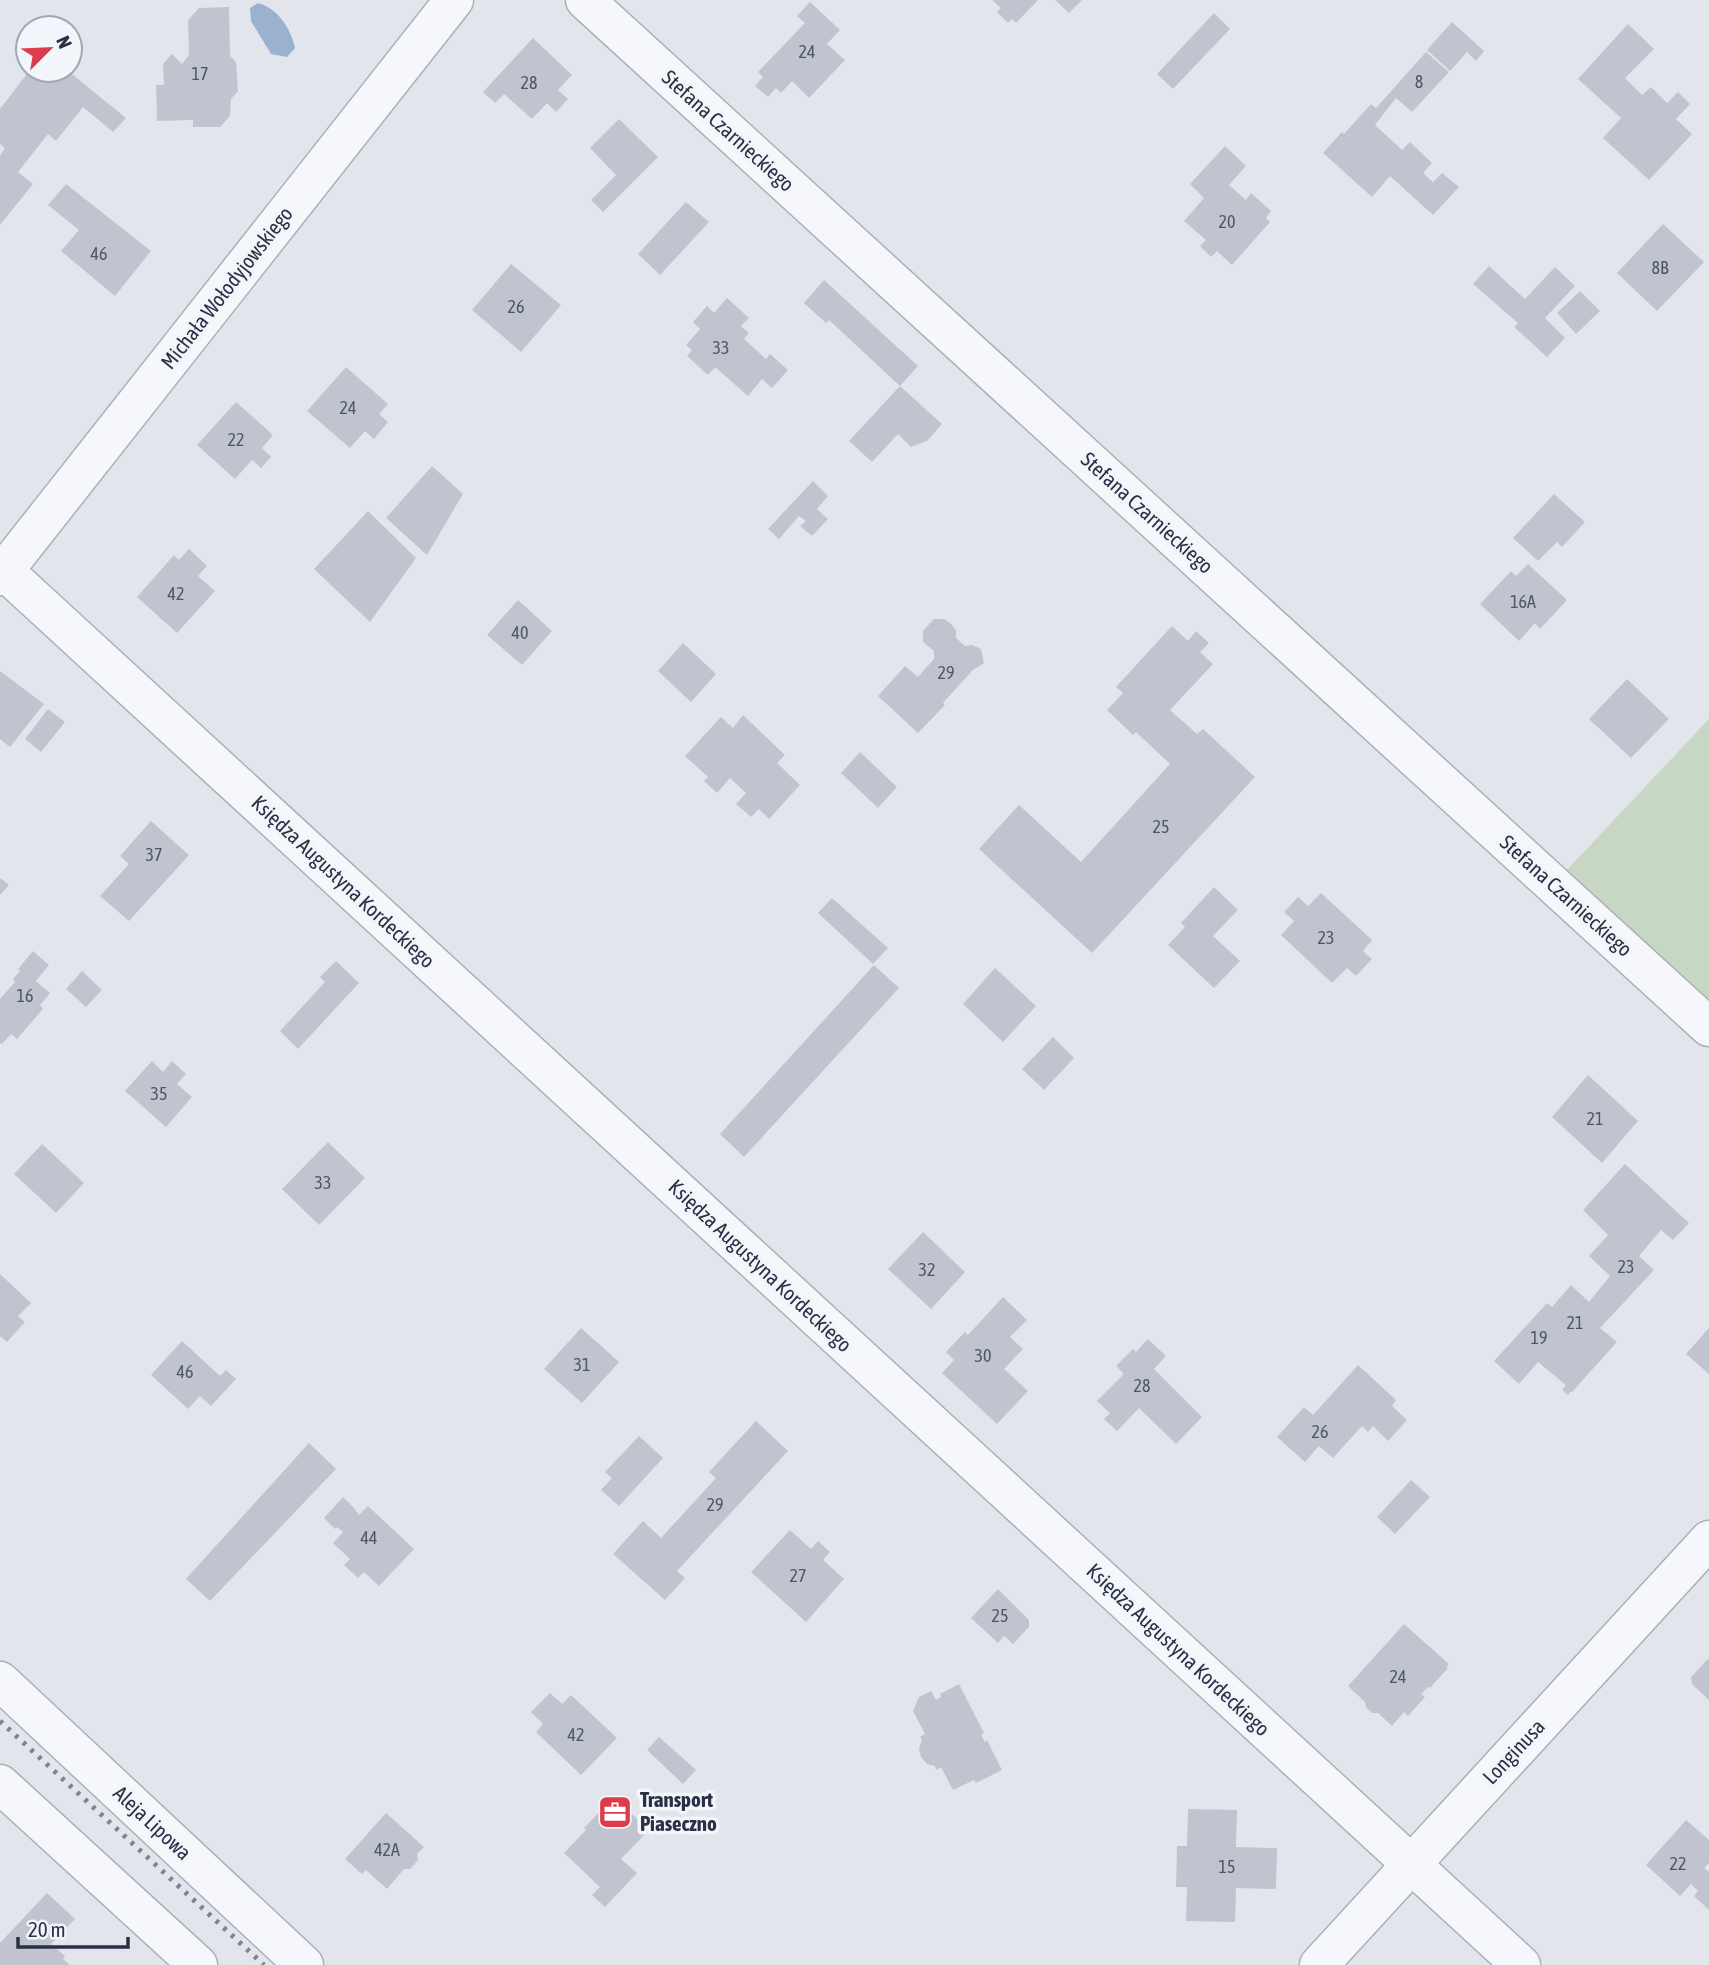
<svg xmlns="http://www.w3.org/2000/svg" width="1709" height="1965" font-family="'Asap Condensed',sans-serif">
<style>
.green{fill:#c7d7c3}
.water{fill:#9ab1cf}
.building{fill:#bfc4cf}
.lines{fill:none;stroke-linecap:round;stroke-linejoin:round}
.street-casing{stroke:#aab0ba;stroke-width:41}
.street{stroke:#f6f7fa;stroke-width:38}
.rail{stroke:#7a8397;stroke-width:5;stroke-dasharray:3.5 7;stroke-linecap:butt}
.labels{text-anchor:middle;stroke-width:7;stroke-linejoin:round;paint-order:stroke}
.number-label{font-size:18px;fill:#4e5668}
.street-label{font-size:21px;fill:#283146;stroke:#f2f5f9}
.poi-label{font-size:21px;font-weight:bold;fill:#283146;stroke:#f2f5f9;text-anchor:start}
</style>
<rect width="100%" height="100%" fill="#e2e6ec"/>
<path class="green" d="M1709,719V1002L1565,872Z"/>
<path class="water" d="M258,3C278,9 290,27 295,48L287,57L271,54L251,21L250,8Z"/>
<path class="building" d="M992,0H1038L1016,23L1012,19L1008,23L997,12L1001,8Z
M1055,0H1082L1069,13Z
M810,2L840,30L827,44L845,60L809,98L792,81L781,93L776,88L768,97L755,86L763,77L758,72L805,23L797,16Z
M229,7L230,56L236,62L238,91L231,99L230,116L220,127H193V120L157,121L156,85H164L163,64L172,54L182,64L189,55L188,20L199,8Z
M1214,13L1230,29L1173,89L1157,74Z
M1452,22L1484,51L1476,61L1467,52L1450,71L1427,50Z
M1628,24L1654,49L1625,78L1642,95L1651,87L1667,103L1678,92L1690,104L1676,119L1692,134L1649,180L1603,138L1621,118L1578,79Z
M533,38L572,75L558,90L568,99L556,112L547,103L532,119L504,94L495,103L483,92Z
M1426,52L1449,72L1412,112L1396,98L1375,125L1402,150L1410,142L1432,163L1423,173L1433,182L1442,173L1459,187L1433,215L1390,176L1372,197L1323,153L1342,132L1344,134L1371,104L1376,108Z
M30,70H55L63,76L67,70L126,118L113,132L83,107L56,141L48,134L18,172L33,184L0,225V156L5,148L0,144V109Z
M619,119L658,157L603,212L591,200L616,175L590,148Z
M1225,146L1246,166L1229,185L1246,200L1251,193L1271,211L1266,218L1270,222L1232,265L1217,251L1211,257L1200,246L1206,240L1184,221L1204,198L1190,184Z
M66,184L151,251L115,296L61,251L79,230L48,205Z
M686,202L709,222L660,275L638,254Z
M1663,224L1704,262L1657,311L1617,273Z
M511,264L561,305L521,352L472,310Z
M1489,266L1525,299L1555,267L1575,286L1545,318L1565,338L1547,357L1514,327L1518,323L1473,284Z
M824,280L918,366L900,386L829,320L826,323L804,303Z
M1580,291L1600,311L1576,334L1557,313Z
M727,298L749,318L741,326L749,333L744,339L766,359L770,354L788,370L772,388L762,379L748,396L715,367L708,375L687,356L692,350L686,345L700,329L693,322L707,306L714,313Z
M346,367L388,404L379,414L388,422L374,439L365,431L350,448L307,411Z
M900,386L942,424L927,441L911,447L898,434L872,462L849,441Z
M236,402L273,435L262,448L271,457L261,468L252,460L235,479L197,445Z
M432,466L463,494L427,555L386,518Z
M813,481L828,496L817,509L828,519L812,536L800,526L806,521L799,516L779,539L768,529Z
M1554,494L1585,522L1562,547L1557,542L1538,561L1513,538Z
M368,511L416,558L370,622L314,569Z
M189,549L207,566L198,576L215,591L177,633L137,597L174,555L179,560Z
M1528,564L1567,600L1540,629L1535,623L1519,641L1480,604L1511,571L1516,576Z
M518,600L552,631L522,665L487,635Z
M934,619H944L951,624L956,630V638L965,646L972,645L981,649L984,663L973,670L943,703L945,705L918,733L878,696L905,666L918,677L934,659V651L923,642V631Z
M1172,626L1188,641L1196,631L1209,643L1200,652L1213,664L1170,710L1197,734L1203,729L1255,777L1092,953L979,849L1019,805L1081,862L1170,764L1136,732L1133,735L1107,710L1123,693L1116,687Z
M683,643L716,674L691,702L658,671Z
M0,671L44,704L10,747L0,739Z
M1627,679L1669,719L1631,758L1589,719Z
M48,709L65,722L41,752L25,739Z
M743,715L785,755L777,763L800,785L769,819L759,809L751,817L736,804L746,793L730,778L717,793L704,781L708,777L685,756L721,717L733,728Z
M860,752L897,787L878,808L841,773Z
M151,821L189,855L129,921L100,896L129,864L120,856Z
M0,878L9,885L0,895Z
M1214,887L1238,910L1213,936L1240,961L1214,988L1168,945L1185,927L1181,923Z
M1321,893L1372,940L1363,951L1372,959L1356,976L1347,968L1332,983L1281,935L1294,921L1284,912L1298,897L1308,906Z
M832,898L888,948L873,964L818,913Z
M33,951L49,965L36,981L50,993L40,1005L43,1009L17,1039L11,1034L2,1044L0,1043V999L15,982L13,979L20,971L18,969Z
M336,961L359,983L298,1049L280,1031L325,982L320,977Z
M874,965L899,988L744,1157L720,1134Z
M995,968L1036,1006L1003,1042L963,1004Z
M82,971L102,990L86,1007L66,989Z
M1053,1037L1074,1058L1044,1090L1022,1069Z
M152,1061L163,1072L172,1061L186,1074L177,1084L192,1097L166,1127L125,1091Z
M1588,1075L1638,1121L1602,1163L1552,1117Z
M328,1142L365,1178L319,1225L282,1189Z
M42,1144L84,1183L56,1213L14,1174Z
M1625,1164L1689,1223L1673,1240L1661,1230L1639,1256L1654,1270L1600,1328L1617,1342L1572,1392L1571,1391L1568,1395L1562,1390L1566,1385L1538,1362L1519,1384L1494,1361L1547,1303L1552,1307L1571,1285L1589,1302L1610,1276L1589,1256L1608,1235L1583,1210Z
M923,1232L965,1272L931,1309L888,1269Z
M0,1274L31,1303L18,1316L25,1322L7,1342L0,1336Z
M1003,1297L1027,1320L1010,1337L1023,1349L1004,1369L1028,1391L997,1424L942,1373L954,1360L946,1352L965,1332L968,1335Z
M581,1328L619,1362L582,1403L544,1369Z
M1709,1328V1374L1686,1354Z
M1148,1339L1166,1356L1154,1369L1202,1417L1176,1444L1139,1408L1117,1431L1104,1419L1110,1413L1097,1401L1124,1374L1116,1366L1133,1349L1136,1352Z
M182,1341L220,1376L226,1370L236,1379L211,1406L200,1396L188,1409L151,1375Z
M1358,1365L1396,1400L1392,1406L1407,1420L1388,1441L1373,1426L1368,1432L1362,1426L1333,1458L1319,1446L1305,1462L1277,1437L1304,1407L1313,1415Z
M756,1421L788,1451L677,1571L685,1578L665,1600L613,1554L643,1521L661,1538L716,1478L709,1472Z
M639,1436L663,1458L619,1506L601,1490L612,1478L605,1472Z
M309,1443L336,1469L210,1601L186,1579Z
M1411,1480L1430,1497L1395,1534L1377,1517Z
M343,1497L354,1508L359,1515L368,1506L414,1549L379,1586L364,1572L358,1578L344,1565L350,1559L333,1543L343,1532L337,1527L335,1529L324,1518Z
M790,1530L811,1549L818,1541L830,1552L823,1560L844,1579L806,1622L751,1572Z
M998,1589L1029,1620V1627L1013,1644L1004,1636L998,1643L971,1618Z
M1404,1624L1449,1664L1446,1667L1448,1668L1430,1688L1428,1687L1421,1694L1425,1697L1408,1716L1404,1712L1392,1726L1378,1713H1372L1366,1707L1365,1702L1348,1686Z
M1709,1658V1700L1692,1684L1691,1677Z
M959,1684L984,1733L981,1735L985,1742L987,1740L1002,1770L976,1783L974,1780L953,1790L941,1767L936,1770L935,1766L927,1764L921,1757L919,1749L922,1740L920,1737L925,1734L913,1711L919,1697L931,1691L936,1700L941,1697L940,1694Z
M550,1693L562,1704L571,1695L617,1738L581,1775L536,1732L543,1724L531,1712Z
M659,1737L696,1770L683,1784L647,1750Z
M614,1797L649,1830L621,1859L637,1873L605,1907L592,1895L600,1887L564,1853L586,1830L584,1828Z
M1188,1809L1237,1810L1236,1847L1277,1848L1276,1889L1236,1888L1235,1922L1186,1921L1187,1887H1176L1177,1846H1187Z
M386,1813L424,1847L417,1854L418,1860L410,1869H404L387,1889L366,1870L362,1874L345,1859Z
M1686,1820L1709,1840V1863L1704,1868L1709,1872V1910L1694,1896L1698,1891L1691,1884L1680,1896L1646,1865Z
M47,1893L75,1919L51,1944L65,1956L63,1959L70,1965H0V1943Z"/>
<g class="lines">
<g class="street-casing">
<path id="street" d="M585,0L1709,1027
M0,567L1521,1965
M0,576L454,0
M0,1681L304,1965
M0,1784L198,1965
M1319,1965L1709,1540"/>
</g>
<use href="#street" class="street"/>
<path class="rail" d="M0,1721L264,1965"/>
</g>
<defs>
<g id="office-square" transform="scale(1.75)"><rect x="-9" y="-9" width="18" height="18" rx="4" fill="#dc3c4b" stroke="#f2f5f9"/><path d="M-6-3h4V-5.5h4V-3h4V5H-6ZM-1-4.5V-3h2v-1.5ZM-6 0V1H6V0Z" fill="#fff"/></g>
</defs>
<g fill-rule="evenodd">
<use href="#office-square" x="615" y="1812"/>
</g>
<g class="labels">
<g class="number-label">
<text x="807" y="58">24</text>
<text x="200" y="80">17</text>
<text x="1419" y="88">8</text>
<text x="529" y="89">28</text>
<text x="1227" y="228">20</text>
<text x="99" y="260">46</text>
<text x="1660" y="274">8B</text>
<text x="516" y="313">26</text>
<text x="721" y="354">33</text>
<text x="348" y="414">24</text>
<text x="236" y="446">22</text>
<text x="176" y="600">42</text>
<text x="1523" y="608">16A</text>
<text x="520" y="639">40</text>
<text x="946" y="679">29</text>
<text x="1161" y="833">25</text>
<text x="154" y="861">37</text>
<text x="1326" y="944">23</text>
<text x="25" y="1002">16</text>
<text x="159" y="1100">35</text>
<text x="1595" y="1125">21</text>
<text x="323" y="1189">33</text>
<text x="1626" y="1273">23</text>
<text x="927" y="1276">32</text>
<text x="1575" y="1329">21</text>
<text x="1539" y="1344">19</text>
<text x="983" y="1362">30</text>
<text x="582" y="1371">31</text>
<text x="185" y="1378">46</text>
<text x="1142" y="1392">28</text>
<text x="1320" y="1438">26</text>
<text x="715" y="1511">29</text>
<text x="369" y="1544">44</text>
<text x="798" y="1582">27</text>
<text x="1000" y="1622">25</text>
<text x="1398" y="1683">24</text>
<text x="576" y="1741">42</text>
<text x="387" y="1856">42A</text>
<text x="1678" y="1870">22</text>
<text x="1227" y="1873">15</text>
</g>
<g class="street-label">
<text transform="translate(728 131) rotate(42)" y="7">Stefana Czarnieckiego</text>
<text transform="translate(227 288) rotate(-52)" y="7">Michała Wołodyjowskiego</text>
<text transform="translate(1147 513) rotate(42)" y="7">Stefana Czarnieckiego</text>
<text transform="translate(343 882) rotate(43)" y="7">Księdza Augustyna Kordeckiego</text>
<text transform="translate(1566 896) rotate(42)" y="7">Stefana Czarnieckiego</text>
<text transform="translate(760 1266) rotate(43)" y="7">Księdza Augustyna Kordeckiego</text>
<text transform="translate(1178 1650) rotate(43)" y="7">Księdza Augustyna Kordeckiego</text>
<text transform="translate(1514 1752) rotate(-47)" y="7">Longinusa</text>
<text transform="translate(152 1823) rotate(43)" y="7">Aleja Lipowa</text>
</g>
<g class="poi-label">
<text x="640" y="1807">Transport<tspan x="640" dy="24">Piaseczno</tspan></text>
</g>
</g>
<g transform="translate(49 49) rotate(66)"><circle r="33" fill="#f2f5f9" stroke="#a1a7b1" stroke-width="2"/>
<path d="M0-5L12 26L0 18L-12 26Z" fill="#dc3c4b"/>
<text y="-10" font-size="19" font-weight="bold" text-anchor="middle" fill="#283146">N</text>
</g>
<path d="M18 1937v10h110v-10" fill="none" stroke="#283146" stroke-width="3.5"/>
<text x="28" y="1937" font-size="21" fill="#283146" stroke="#f2f5f9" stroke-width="5" paint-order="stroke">20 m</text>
</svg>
